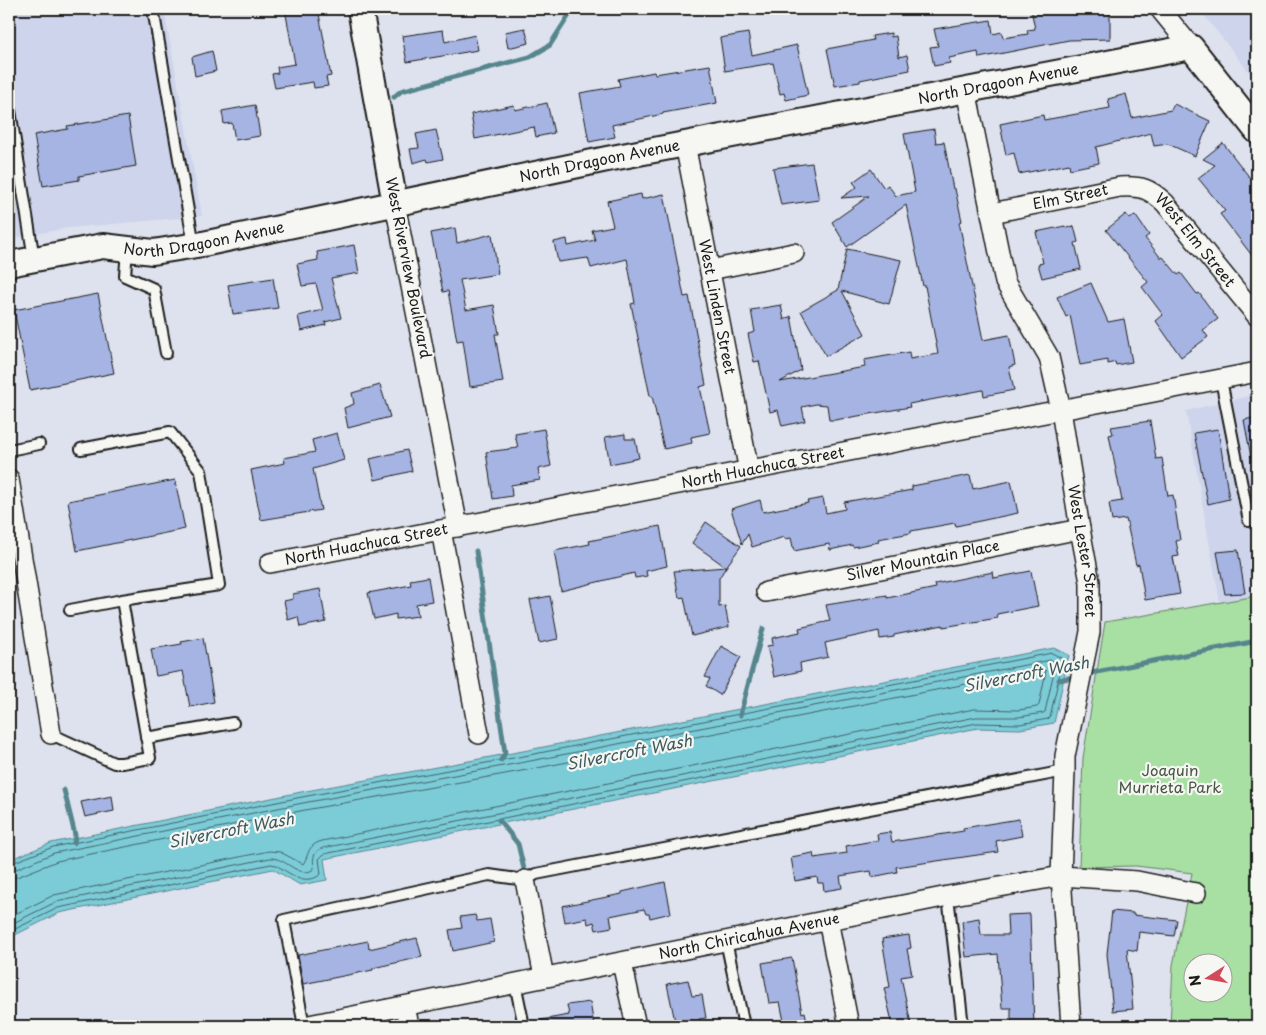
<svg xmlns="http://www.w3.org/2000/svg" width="1266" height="1035" font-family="'Playpen Sans',sans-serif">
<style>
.built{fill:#cdd4eb}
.green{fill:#a8dfa3;stroke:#627e60;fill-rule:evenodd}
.water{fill:#7cccd8;stroke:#56868d}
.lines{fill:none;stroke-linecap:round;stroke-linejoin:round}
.shore{stroke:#426267;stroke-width:1}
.stream{stroke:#56868d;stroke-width:5}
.building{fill:#a5b4e3;stroke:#1c1c1c}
.service-casing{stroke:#1c1c1c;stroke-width:14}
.minor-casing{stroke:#1c1c1c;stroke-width:22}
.tertiary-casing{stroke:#1c1c1c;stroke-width:28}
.service{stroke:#f6f6f2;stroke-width:10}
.minor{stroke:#f6f6f2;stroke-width:19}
.tertiary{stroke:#f6f6f2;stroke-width:24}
.labels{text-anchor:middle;stroke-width:4.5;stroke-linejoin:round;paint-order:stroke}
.street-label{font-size:15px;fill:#1c1c1c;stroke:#f6f6f2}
.park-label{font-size:15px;fill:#465644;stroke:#f6f6f2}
.water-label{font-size:16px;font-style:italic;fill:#3e5a5e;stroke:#f6f6f2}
</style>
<rect width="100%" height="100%" fill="#dee2ee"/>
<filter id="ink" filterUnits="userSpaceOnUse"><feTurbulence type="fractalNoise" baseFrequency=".02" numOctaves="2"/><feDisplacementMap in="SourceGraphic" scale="10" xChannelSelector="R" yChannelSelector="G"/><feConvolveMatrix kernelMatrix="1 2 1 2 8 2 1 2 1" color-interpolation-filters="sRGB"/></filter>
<g filter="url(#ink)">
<path class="built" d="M9,9H164L202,216L68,228L9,239Z
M1199,9H1257V82Z
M1257,394V596L1220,603L1186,411Z"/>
<path class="green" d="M1257,596V1026H1170L1173,965L1192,873L1136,866L1079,867L1083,758L1105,622ZM1194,962H1224V992H1194Z"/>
<path class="water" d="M1054,648L1069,655L1054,723L1020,729L978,728L324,859L327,880L300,885L273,869L59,913L9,938V860L51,843L301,792L523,751Z"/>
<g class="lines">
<path class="shore" d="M9,864L53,847L302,797L524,756L1052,653L1063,659L1050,717L1048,719L1020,724L977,723L324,854L319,859L321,874C306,887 289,873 276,865L271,864L58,908L9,932
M9,870H14L54,853L303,803L525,762L1051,660L1056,662L1045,712L1043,713L1019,717H976L323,848C312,852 313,859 314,869C299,880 286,857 270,858L56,902L9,925
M9,878L17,877L57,861L305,810L527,770L1043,669L1046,671L1039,705L1037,707L1019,710L974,709L322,841C306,846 310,854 303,864L280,852L269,851L54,895L9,917"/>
<path class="stream" d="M394,97L401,91L530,57L550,45L573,9
M476,551L505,753L501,760
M1086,674L1257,641
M1059,680L1078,676
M740,715L763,629
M64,790L75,835L74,843
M499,820L518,844L524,869"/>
</g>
<path class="building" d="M285,9H318L331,76L326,77L328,86L314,88L313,82L275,88L272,74L278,73L277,67L295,64Z
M1031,9H1110V39L1069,40L979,58L978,52L949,58L950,63L934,66L930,47L938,46L934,29L991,20L993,34L1002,32L1003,38L1028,34L1027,30L1035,29Z
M525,28L529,43L508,48L505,32Z
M443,30L445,42L475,35L478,50L407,62L402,36Z
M748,33L752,55L797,45L808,95L786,100L784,93L780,94L773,63L725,71L720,38Z
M891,33V37L896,36L899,57L907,55L910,70L860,80V82L835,86L827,49L873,40L872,36Z
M212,51L216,71L195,76L192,57Z
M710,65L717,103L663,113V114L612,125L615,137L589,142L580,93L620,86L618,79L654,72L655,74Z
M1126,94L1132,118L1171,110L1174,104L1210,121L1195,156L1168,144L1154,146L1151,133L1096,147L1099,163L1070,169L1069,164L1019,174L1014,153L1006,155L1000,124L1043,115L1044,120L1110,108L1108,99Z
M547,103L554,133L536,137L534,127L475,139L471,114L514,105L515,110Z
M255,105L260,136L235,140L232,123L224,124L222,111Z
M128,116L136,166L79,176V180L43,186L34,135L68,129L67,126Z
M934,129L936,143L944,142L953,189H955L962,221L959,222L983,340L1009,335L1015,365L1009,367L1014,390L984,396L983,390L909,404L910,407L835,420H829L827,405L816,404L802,407L805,421L782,426L778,410L770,412L759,361L754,362L748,334L755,332L751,310L781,305L784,320L791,316L801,370L780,382L865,367L864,360L909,352L910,359L938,354L925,286H923L906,205L847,247L832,222L869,196L841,198L857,187L853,182L871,169L884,188L888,185L896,196L915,192L904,134Z
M436,130L443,159L428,162L427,159L413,163L410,149L419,148L416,134Z
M1223,143L1257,187V262L1220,214L1225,211L1198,178L1215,165L1203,159Z
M812,163L819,200L781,205L773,168Z
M641,194L642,199L664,194L684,297L689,296L706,385L700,387L710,433L691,437L692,443L664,449L652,396H650L631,304L635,303L627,259L591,268L588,258L558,262L554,242L567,239L568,246L595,240L592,230L613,226L607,201Z
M1126,214L1130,219L1135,215L1149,235L1145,238L1161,258L1163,257L1178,275L1181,273L1197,294L1199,293L1218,319L1203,330L1208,337L1181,357L1156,321L1163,315L1142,287L1148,282L1106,230Z
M1065,226L1066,228L1074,226L1078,242L1075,243L1081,269L1042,278L1038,264L1043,263L1036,232Z
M455,228L457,243L492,234L498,274L460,280L466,310L494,305L499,334H495L503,382L470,387L463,340L457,341L448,291L443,292L431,233Z
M354,245L359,273L331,278L341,318L325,322L326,325L301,331L298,316L323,310L316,284L302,286L297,264L318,260L317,252Z
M847,249L901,260L889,304L842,291L865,334L826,356L801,311L838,290Z
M273,278L278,308L233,314L228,285Z
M1091,283L1108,322L1124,319L1132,362L1116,365L1115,362L1108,364V360L1080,365L1070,315L1066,317L1057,297Z
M98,294L114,373L30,390L14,310Z
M380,385L390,417L348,428L344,408L354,404L352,393Z
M1257,417V456L1251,457L1244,420Z
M1150,421L1156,459L1162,458L1168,496L1173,495L1180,540L1176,541L1179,556L1173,557L1180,594L1145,600L1139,564L1136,565L1126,519L1112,521L1109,503L1122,501L1109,435L1113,434L1111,427Z
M544,429L551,466L538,469L540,480L511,485L512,496L493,499L486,452L518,448L515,434Z
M1218,429L1229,499L1208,504L1194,433Z
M337,433L344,460L313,469L321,510L261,520L251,470L285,463L284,458L315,452L312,440Z
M625,434V439H635L639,458L610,464L605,437Z
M407,450L412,471L375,480L370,459Z
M970,475L973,489L1011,481L1018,513L956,526L955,523L911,531V533L878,539L879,542L853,547L852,545L830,550L829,544L794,551L791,538L785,539L784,537L752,547L748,534L742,544L731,509L760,500L763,512L808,503L807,501L823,498L826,513L845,509L844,502L912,490V486Z
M175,480L185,529L77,551L68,501Z
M706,522L741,546L726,567L692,543Z
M660,526L667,566L646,571L647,576L635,578L634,573L561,591L554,551L590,544L589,541Z
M1238,550L1245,593L1225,594L1217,552Z
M726,567L719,578V607L725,606L729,627L692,636L684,597L679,598L674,571Z
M1031,571L1038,606L997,614L998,618L943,627V625L894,635V637L880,639L879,631L825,643L828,657L800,663L801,671L774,677L767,646L773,645L772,638L800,632L799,628L830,621L826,605L887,595V598L936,588L935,584L993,572L994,578Z
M428,577L432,601L416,604L418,616L396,619V614L374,619L368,593L411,585L410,580Z
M320,589L326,622L300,627L298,617L288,620L284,601L293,599V594Z
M550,596L558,639L539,643L530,600Z
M203,638L214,702L190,707L183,671L156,676L151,649L182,644L181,642Z
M721,646L741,657L720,695L706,686L710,679L705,677Z
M112,796L114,811L85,817L81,802Z
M1019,819L1022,836L996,841L998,852L896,867L897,872L872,877L871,871L840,876L842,888L824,891L823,883H818L817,877L795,881L791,857L813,853L814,858L847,853L846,846L878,840L877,834L890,832L892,842L964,831L963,828Z
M665,882L671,913L650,918L649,914H646L644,909L610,916L612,927L596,930L594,922L588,924L587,918L565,922L562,906L622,894V892Z
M1112,911L1133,913V915L1177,920L1174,936L1139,932L1137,951L1127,949L1133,1009L1113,1011L1107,954Z
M1030,914L1034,1026H1011V1008H1002L998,954L966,957L962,921L979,918L981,935H1008L1007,915Z
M475,915L477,921L490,919L494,942L453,951L449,930L462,928L460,917Z
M909,935L911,948L907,949L912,975L901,977L911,1024L893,1026L884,988L890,987L882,939Z
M417,938L422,957L373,968V970L303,984L298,955L368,941L369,949Z
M792,958L802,1013L805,1012L808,1026H785L780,1002L769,1003L762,963Z
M688,980L692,996L702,995L706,1018L699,1019L701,1026H676L667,984Z
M590,1002L594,1026H541V1020L569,1015L567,1005Z"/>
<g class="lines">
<g class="service-casing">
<path id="service" d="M153,9L194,245
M9,104L34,259
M127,249L125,276L154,289L166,353
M1221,380L1249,521
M81,449L170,432L201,471L219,585L122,600
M9,450L39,444
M51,734L114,763H122L150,758L122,600L70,610
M146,738L233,723
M948,896L963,1026
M726,941L744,1026
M515,983L524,1026
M304,1026L284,920L489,875L525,880L536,874L1065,771"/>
</g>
<g class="minor-casing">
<g id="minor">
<path d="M1160,9L1191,47"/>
<path id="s1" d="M966,90L1005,282L1049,357L1061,410L1080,529L1090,582V632L1065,756V771L1061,876L1071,1026"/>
<path id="s2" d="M685,144L749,471"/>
<path d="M395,204L458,527"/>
<path id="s3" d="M992,213L1120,187C1141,186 1149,188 1165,203L1257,316"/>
<path d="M710,270L794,253"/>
<path d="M9,479L51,734"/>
<path d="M441,530L479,734"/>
<path id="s4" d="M270,563L1257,372"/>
<path id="s5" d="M766,592L1080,529"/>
<path d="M525,880L544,977"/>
<path d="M828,920L849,1026"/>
<path d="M622,963L636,1026"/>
<path d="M405,1006L409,1026"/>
<path id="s6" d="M304,1026L948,896L1061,876L1137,881L1196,893"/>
</g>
</g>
<g class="tertiary-casing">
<g id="tertiary">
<path d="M360,9L395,204"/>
<path id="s7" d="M9,264L103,246L153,252L203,244L607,159L1191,47L1257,131"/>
</g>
</g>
<use href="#service" class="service"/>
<use href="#minor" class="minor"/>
<use href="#tertiary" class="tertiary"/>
</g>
</g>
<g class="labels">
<g class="street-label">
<text dy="5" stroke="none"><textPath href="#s7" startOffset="1008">North Dragoon Avenue</textPath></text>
<text dy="5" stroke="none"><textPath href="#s7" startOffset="602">North Dragoon Avenue</textPath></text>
<text dy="5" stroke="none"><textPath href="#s3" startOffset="80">Elm Street</textPath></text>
<text dy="5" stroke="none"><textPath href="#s7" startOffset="198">North Dragoon Avenue</textPath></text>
<text dy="5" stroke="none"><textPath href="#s3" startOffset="228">West Elm Street</textPath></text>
<text transform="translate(408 268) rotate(79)" y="5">West Riverview Boulevard</text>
<text dy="5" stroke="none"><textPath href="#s2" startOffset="166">West Linden Street</textPath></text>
<text dy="5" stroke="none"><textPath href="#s4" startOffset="502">North Huachuca Street</textPath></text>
<text dy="5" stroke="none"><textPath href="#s4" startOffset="98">North Huachuca Street</textPath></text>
<text dy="5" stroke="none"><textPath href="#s1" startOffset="480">West Lester Street</textPath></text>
<text dy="5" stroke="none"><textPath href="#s5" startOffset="160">Silver Mountain Place</textPath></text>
<text dy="5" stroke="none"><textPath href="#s6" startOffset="454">North Chiricahua Avenue</textPath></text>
</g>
<g class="park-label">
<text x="1170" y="776">Joaquin<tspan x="1170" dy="17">Murrieta Park</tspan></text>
</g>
<g class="water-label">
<text transform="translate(1026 674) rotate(-11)" y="6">Silvercroft Wash</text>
<text transform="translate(629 752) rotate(-11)" y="6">Silvercroft Wash</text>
<text transform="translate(231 830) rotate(-11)" y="6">Silvercroft Wash</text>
</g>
</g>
<rect width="1266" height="1035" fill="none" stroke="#f6f6f2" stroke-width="30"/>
<rect x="15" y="15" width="1236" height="1005" fill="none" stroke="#1c1c1c" stroke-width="2" filter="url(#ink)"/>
<g transform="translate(1208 978) rotate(259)"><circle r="24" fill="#f6f6f2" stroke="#9f9f9c"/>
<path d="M0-4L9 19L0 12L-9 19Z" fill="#d1495b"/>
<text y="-8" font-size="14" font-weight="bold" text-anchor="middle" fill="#1c1c1c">N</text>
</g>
</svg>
